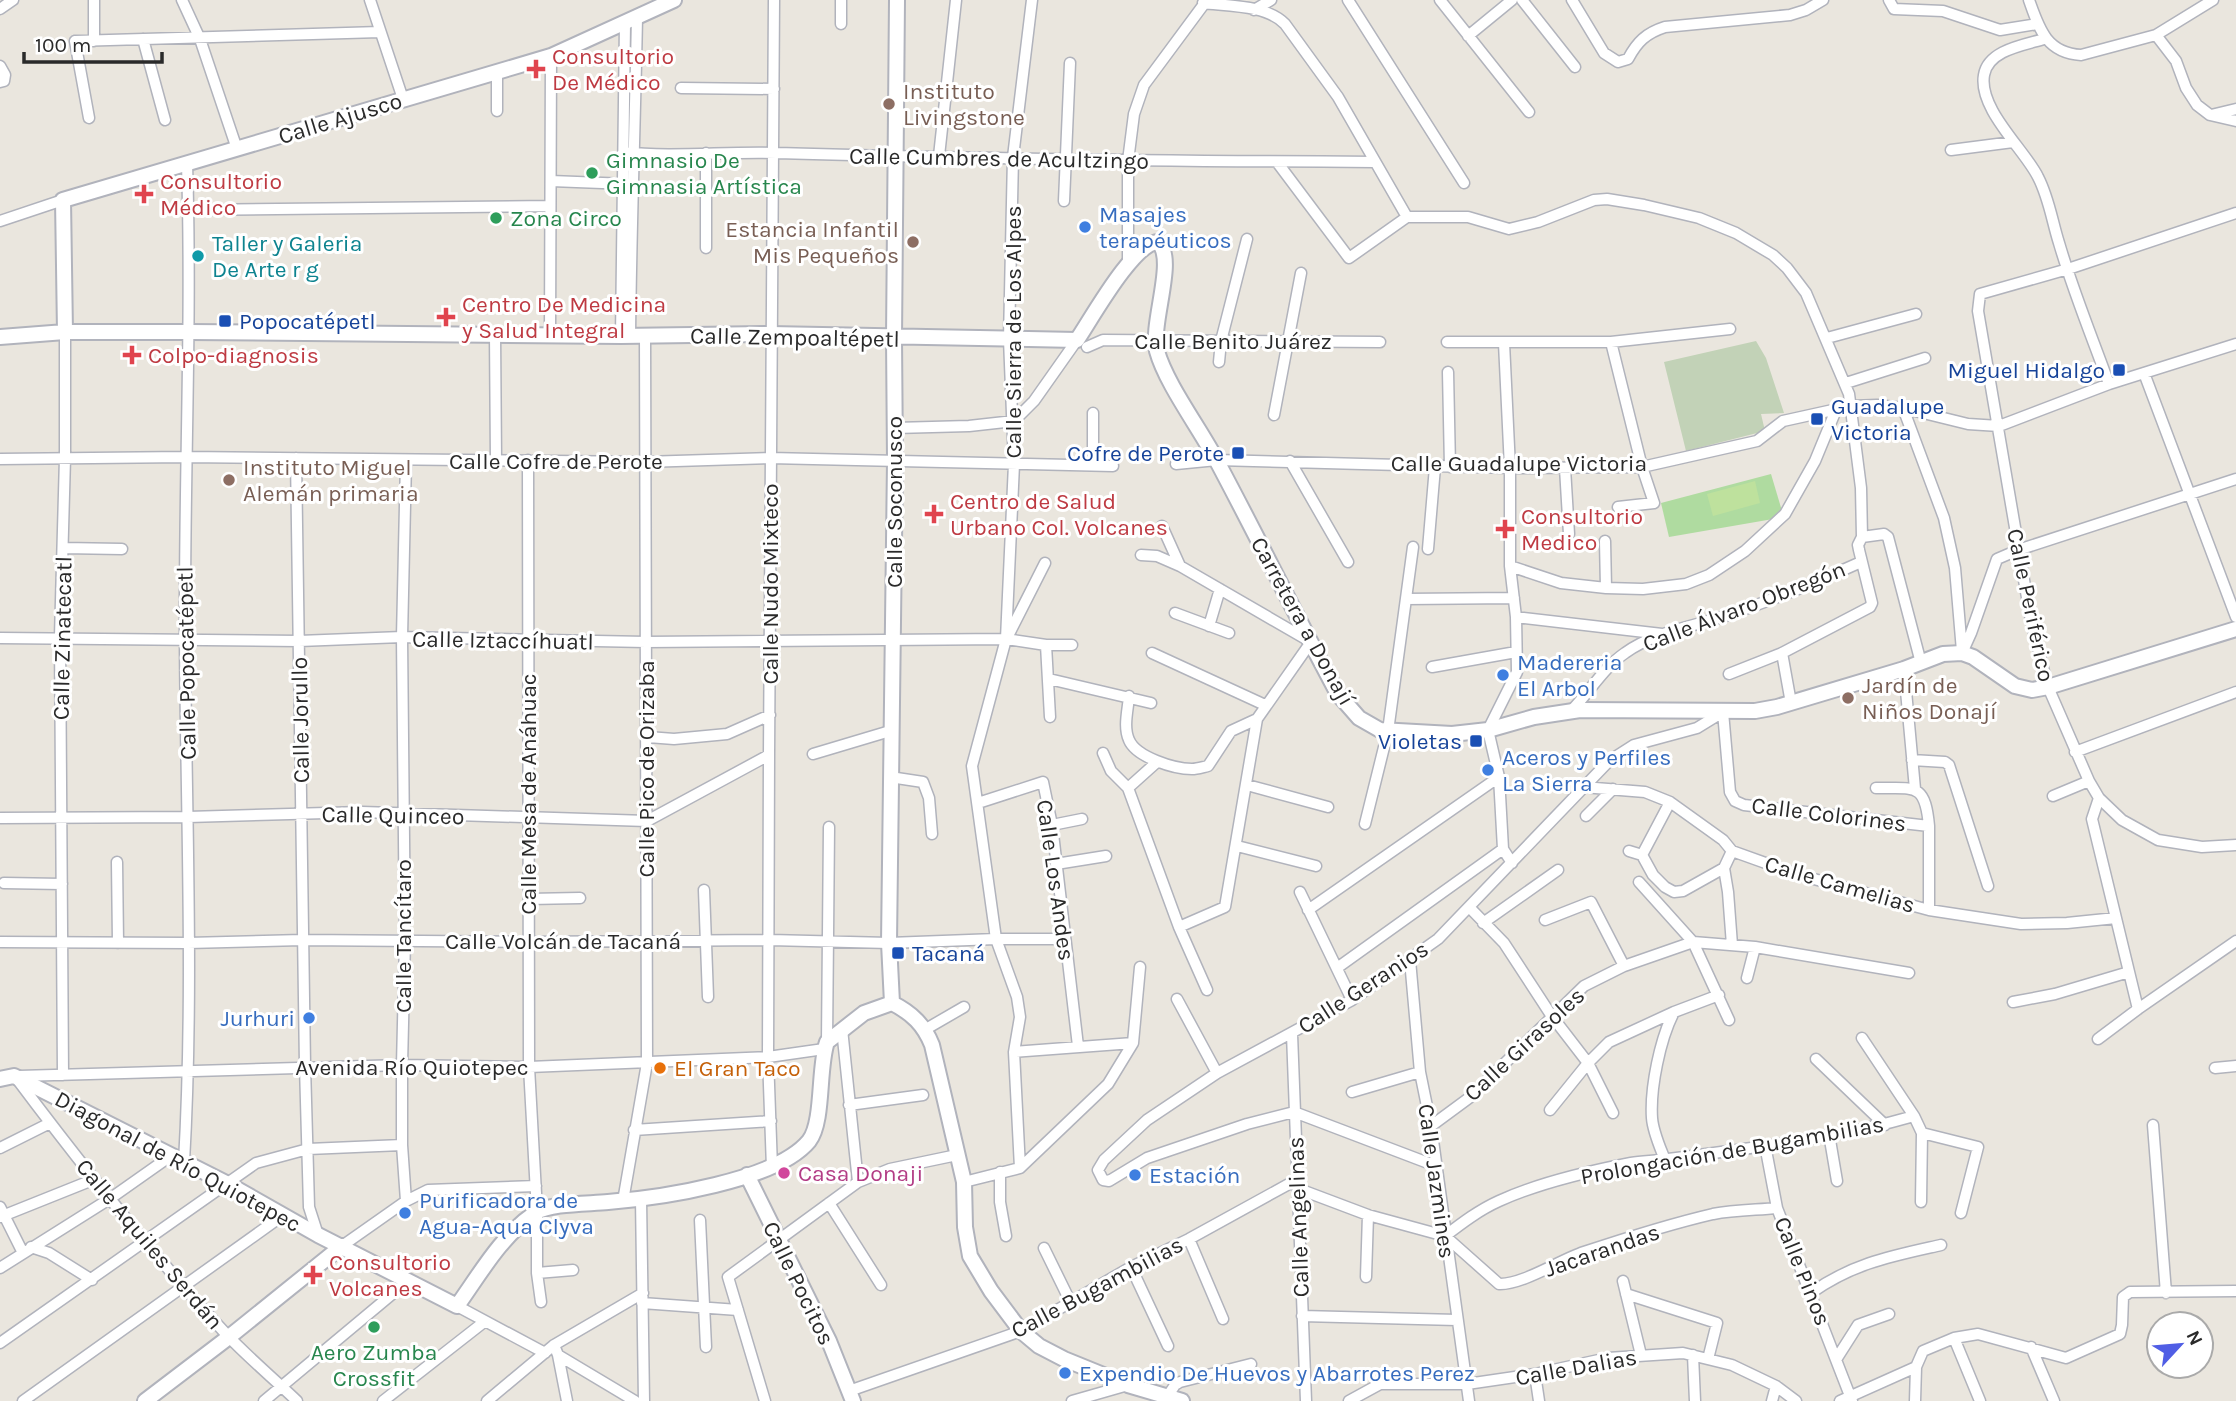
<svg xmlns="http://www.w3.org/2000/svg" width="2236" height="1401" font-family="Karla,sans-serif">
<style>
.green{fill:#afdba0}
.cemetery{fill:#c2d2b7}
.pitch{fill:#bee19d}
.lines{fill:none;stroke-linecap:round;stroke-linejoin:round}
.street-casing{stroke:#b1b3bc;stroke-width:13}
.secondary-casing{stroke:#b1b3bc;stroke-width:18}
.street{stroke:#fff;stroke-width:10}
.secondary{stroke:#fff;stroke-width:14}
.health-dot{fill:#e0444e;stroke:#fff;stroke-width:2.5}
.education-dot{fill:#8d6e63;stroke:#fff;stroke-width:2.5}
.leisure-dot{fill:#2e9e5b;stroke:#fff;stroke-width:2.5}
.shop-dot{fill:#3f7fe0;stroke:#fff;stroke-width:2.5}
.culture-dot{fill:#0f9aa8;stroke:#fff;stroke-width:2.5}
.transit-dot{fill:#1a4fb4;stroke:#fff;stroke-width:2.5}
.food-dot{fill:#e8710a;stroke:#fff;stroke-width:2.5}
.hotel-dot{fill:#d1479c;stroke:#fff;stroke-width:2.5}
.labels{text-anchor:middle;stroke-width:6;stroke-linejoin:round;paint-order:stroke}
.health-label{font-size:23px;fill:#be3a42;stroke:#fff;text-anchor:start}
.education-label{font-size:23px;fill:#785e54;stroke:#fff;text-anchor:start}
.street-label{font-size:23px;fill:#2a2a2a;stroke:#fff}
.leisure-label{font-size:23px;fill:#27864d;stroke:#fff;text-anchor:start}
.shop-label{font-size:23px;fill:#366cbe;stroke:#fff;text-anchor:start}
.culture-label{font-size:23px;fill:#0d838f;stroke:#fff;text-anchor:start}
.transit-label{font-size:23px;fill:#164399;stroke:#fff;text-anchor:start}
.food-label{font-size:23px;fill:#c56008;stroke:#fff;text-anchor:start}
.hotel-label{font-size:23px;fill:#b23c85;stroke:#fff;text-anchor:start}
</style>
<rect width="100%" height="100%" fill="#eae6de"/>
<path class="green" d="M1771,474L1782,511L1773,519L1669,537L1661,503Z"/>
<path class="cemetery" d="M1756,341L1766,358L1784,413L1761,414L1765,431L1686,451L1664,362Z"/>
<path class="pitch" d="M1755,481L1760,503L1713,516L1707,494Z"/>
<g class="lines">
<g class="street-casing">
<path id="street" d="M94,0V41
M182,0L200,39L237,149
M370,0L403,99
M841,0V24
M1348,0L1464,183
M1440,0L1529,112
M1522,0L1575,67
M1572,0L1604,53L1618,62L1628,59C1637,42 1646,33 1665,27L1790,15L1806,10L1823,0
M1889,0L1894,9L1943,11L2000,30L2037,24
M2029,0C2039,28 2046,53 2081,55L2156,35L2213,0
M1203,3C1228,6 1267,5 1285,24L1338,97L1407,217L1349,258L1277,162
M0,9L13,0
M1254,10L1271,0
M2156,35L2176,61L2186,88L2197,105L2210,115L2236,121
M1468,36L1512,0
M143,39L165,120
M2044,39C2024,45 1988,50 1984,75C1978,109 2025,150 2038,177C2049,198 2052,221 2059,243C2073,291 2092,337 2109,384
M0,66L5,75L4,81L0,82
M681,88L774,89
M497,111V72
M2211,115L2236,109
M89,118L75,41L380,32
M1951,150L2013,142
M623,152C674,158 726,151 777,153C976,159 1176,161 1375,162
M939,156L956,0
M551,181L628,184
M1064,201L1070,63
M189,210L550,206
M2236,213L2068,269L1980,294L1978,311L2031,621L2048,687L2089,781L2099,798L2122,820L2158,840L2202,847L2236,845
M1407,217H1468L1509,229L1538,222L1594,200L1607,199L1644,205L1699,218L1736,233L1773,255L1787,268L1806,293L1849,394L1861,488L1862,537L1858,545L1859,550L1872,603L1870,607L1782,653L1729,674
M0,221L63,200
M706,248V153
M1128,263V161L1134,114L1144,85L1207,0
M495,334L496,462
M550,335L551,56
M621,336L625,23
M630,336C631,229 635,124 637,17
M1827,338L1916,314
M1447,342H1611L1730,329
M1611,342L1642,467L1654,503L1618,507
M1504,343L1510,468V566L1516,617L1517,672L1488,730L1499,777L1503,849L1512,863
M1087,347L1103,340L1380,342
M1219,362L1221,341L1247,239
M1448,372L1450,467
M2144,373L2236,617
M1846,383L1925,358
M1903,408L1944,518L1955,568L1962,651
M1093,413V465
M1274,415L1301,273
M895,428L969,426L1014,421L1034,401L1077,340
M296,458L305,1066L309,1207L318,1235
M0,459L185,457L644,462L770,458L1113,466
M528,460L529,1067L537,1211V1273L541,1302
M1290,461L1348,562
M1176,464L1217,460L1510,468L1642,467L1757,441L1783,421L1851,406L1877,405L1903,408L1968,424L1999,426L2109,384L2236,344
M1565,468L1569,534
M1162,526L1180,566
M1862,537L1884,534L1888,537L1921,663
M1605,541L1606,588
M63,548L122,549
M1428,549L1435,467
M1141,555L1157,556L1180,566L1311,642L1257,719L1225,907L1179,927
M1510,566L1561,583L1606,588L1643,589L1686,584L1709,575L1745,551L1785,514L1815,461L1836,410
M1406,599L1514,598
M1175,613L1229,633
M1516,617L1662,634
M1209,626L1220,589
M1008,636L1045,563
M0,638L299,641L402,637L646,642L1006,639L1046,645H1072
M1046,645L1050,717
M1152,653L1265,705
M1782,653L1791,703
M1962,653L1971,633L1997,559L2018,550L2236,479
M1432,667L1516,652
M1904,669L1915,789
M1049,679L1151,703
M1129,696C1128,710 1123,727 1129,740C1136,757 1174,769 1192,769C1197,769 1203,767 1208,766L1231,731L1257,719
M1570,712C1589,693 1603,668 1625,653C1655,631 1697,626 1731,614C1775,599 1819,581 1861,562
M648,737L674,739L727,734L770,715
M2075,752L2236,692
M1103,753L1111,771L1128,788L1179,927L1207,990
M813,754L890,731
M1912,760L1945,762L1949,765L1988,886
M890,777L923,782L929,798L932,834
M1247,785L1328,807
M1583,787L1645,792L1670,802L1723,840L1732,851L1799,875L1929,910L2021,924L2067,923L2116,918
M1128,788L1157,762
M1876,788C1914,789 1925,781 1929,826
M2053,796L2089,781
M2099,798L2092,819L2138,1009
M978,803L1043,782L1052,825L1078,1046
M1586,816L1613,789
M0,818L188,817L362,812L647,821L769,755
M1365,824L1388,731L1413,547
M1052,825L1082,819
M1237,846L1316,866
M1629,851L1642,855L1653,875L1665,887L1674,892L1683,891L1724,868L1732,851
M1642,855L1670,802
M117,862L118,943
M1056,864L1106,856
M1724,868L1728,892L1732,945
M1639,882L1693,942L1729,1020
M4,883L62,884
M704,890L708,997
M1300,892L1352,1000
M529,899L580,898
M1469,907L1504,943L1551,1015L1588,1063L1613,1113
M1308,910L1499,777
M1545,920L1591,902L1624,966
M1483,923L1558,870
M0,942L188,943L302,940L530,942L770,940L889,943L996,939H1064
M1410,960L1420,1072L1431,1126L1469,1401
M1337,968L1503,849
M1747,978L1755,947
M1177,999L1217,1073
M2013,1002L2055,994L2129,972
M842,1029L858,1182
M926,1029L964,1007
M1292,1034L1306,1401
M1862,1038L1914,1116
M2098,1039L2138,1009L2236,941
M827,1042L829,827
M1014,1052L1133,1043
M1816,1059L1885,1125
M2215,1068L2236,1066
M63,1075L60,637L65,458V332
M19,1076L402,1065L529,1067L768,1057L824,1049
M17,1079C83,1167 152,1254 227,1335C249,1358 274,1379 297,1401
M1352,1092L1420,1072
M849,1105L923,1095
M1550,1110L1588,1063L1609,1042L1674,1012L1719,995
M2153,1125L2166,1293
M1431,1126L1469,1098L1584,986L1624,966L1693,942L1755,947L1909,973
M634,1130L771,1121
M1829,1134L1837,1181
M1765,1145L1777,1208L1852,1401
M0,1148L50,1123
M1665,1160C1660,1147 1653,1132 1652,1118C1650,1088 1660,1039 1674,1012
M184,1162C194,988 186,813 185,639C184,481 192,322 187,164
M1436,1166L1294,1112L1247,1124L1147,1158L1109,1181L1103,1180L1098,1170L1104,1160L1147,1120L1217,1073L1352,1000L1438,939L1609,761L1634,745L1697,728L1723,712L1730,792L1735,801L1744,805L1929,826V910
M772,1168L768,1057L769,755L774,0
M1020,1168L1014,1052L1020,1017L1017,997L996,939L972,766L1006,639L1014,464L1009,339L1013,157L1032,0
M1000,1172V1202L1006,1236
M964,1182L1020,1168L1108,1084L1133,1043L1140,967
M1299,1189L1368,1215L1445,1236L1499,1284C1522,1285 1560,1260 1584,1252C1626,1238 1670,1224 1713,1214C1734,1210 1756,1210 1777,1208
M641,1199L644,1401
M406,1201L402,1145V1065L405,940L402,637L406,461
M623,1201L647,1063L645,335
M1921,1202L1922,1133
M829,1203L881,1285
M0,1207L23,1253
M0,1217L95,1179
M700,1220L706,1347
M1445,1236C1462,1223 1479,1210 1499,1201C1536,1184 1590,1171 1631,1163C1643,1161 1656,1161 1668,1159C1750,1148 1835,1139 1914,1116L1922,1133L1978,1147L1961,1213
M1189,1239L1223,1319
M342,1246L406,1201L428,1190L536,1186
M31,1247L49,1253L92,1280
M1044,1248L1070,1301
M1131,1267L1168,1346
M0,1268L111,1198L172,1155
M537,1273L573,1270
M1366,1277L1368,1215
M1623,1281L1641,1355
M1811,1293C1853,1263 1892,1256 1941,1245
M1626,1294L1717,1323L1708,1359
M642,1303L738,1310
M457,1306L545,1353
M1302,1316L1457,1320
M1954,1338L1980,1401
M0,1343L256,1163L308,1149L402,1145
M554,1345L558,1355L635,1401
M2031,1347L2054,1401
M558,1355L567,1401
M1693,1355L1695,1401
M1837,1358L1858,1325L1889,1314
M1535,1374L1539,1401
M849,1391L1021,1331L1131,1267L1189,1239L1298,1179
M1167,1397L1175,1385L1180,1382L1251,1364
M23,1401L282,1216
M264,1401L409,1280
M383,1401L484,1322
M487,1401L554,1345L643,1293
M765,1401L728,1277L858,1182L890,1169L957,1155
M1072,1401L1128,1385
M1349,1401L1380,1384H1467L1535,1374L1608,1358L1683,1353L1732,1365L1776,1386L1796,1401
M1772,1401L1776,1386
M1840,1401L1916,1367
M1915,1401L1916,1367L1923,1351L1954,1338L1978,1334L2066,1358L2120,1334L2122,1325L2123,1297L2130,1292L2236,1291"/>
</g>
<g class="secondary-casing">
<path id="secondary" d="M65,332L63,200L551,56L674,0
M0,337L65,332H189L621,336L770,334L1077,340C1092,318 1133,243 1158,242C1177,259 1150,323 1157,351C1166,384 1201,430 1218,463C1259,540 1297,618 1338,694L1359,718L1380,730L1452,734L1488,730L1534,717L1580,710L1755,711L1777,707L1904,669L1943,654L1962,653L1973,657L2015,686L2032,690L2048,687L2236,629
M892,1003L889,943L895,461L894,338L897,0
M0,1079L14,1076L228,1184L318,1235L457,1306C480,1274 501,1236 535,1213C550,1203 589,1204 608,1202C659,1198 776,1181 809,1141C824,1122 818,1067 827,1042L864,1013L892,1003C912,1013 924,1025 932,1045L964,1182L965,1227L970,1256L991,1291L1021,1331L1039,1346L1064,1359L1128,1385L1182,1401
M747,1175L829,1341L853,1401
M145,1401L229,1337L342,1246"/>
</g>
<use href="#street" class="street"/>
<use href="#secondary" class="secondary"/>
</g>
<g class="health-dot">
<path d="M532.5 58.5h7v7h7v7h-7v7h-7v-7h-7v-7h7z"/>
<path d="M140.5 183.5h7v7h7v7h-7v7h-7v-7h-7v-7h7z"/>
<path d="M442.5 306.5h7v7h7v7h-7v7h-7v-7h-7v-7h7z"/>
<path d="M128.5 344.5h7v7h7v7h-7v7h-7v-7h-7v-7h7z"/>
<path d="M930.5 503.5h7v7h7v7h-7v7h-7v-7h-7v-7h7z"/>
<path d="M1501.5 518.5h7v7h7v7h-7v7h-7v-7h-7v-7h7z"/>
<path d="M309.5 1264.5h7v7h7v7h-7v7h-7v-7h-7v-7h7z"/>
</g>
<g class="education-dot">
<circle cx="889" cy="104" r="7"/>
<circle cx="913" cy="242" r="7"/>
<circle cx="229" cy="480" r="7"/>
<circle cx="1848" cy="698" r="7"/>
</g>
<g class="leisure-dot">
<circle cx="592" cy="173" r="7"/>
<circle cx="496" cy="218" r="7"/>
<circle cx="374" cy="1327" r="7"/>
</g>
<g class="shop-dot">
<circle cx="1085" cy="227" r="7"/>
<circle cx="1503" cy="675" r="7"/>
<circle cx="1488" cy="770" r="7"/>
<circle cx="309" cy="1018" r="7"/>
<circle cx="1135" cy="1175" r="7"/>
<circle cx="405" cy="1213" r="7"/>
<circle cx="1065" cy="1373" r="7"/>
</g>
<circle class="culture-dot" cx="198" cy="256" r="7"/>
<g class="transit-dot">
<rect x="218" y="314" width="14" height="14" rx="3.5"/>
<rect x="2112" y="363" width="14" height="14" rx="3.5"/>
<rect x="1810" y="412" width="14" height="14" rx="3.5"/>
<rect x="1231" y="446" width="14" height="14" rx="3.5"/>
<rect x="1469" y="734" width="14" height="14" rx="3.5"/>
<rect x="891" y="946" width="14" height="14" rx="3.5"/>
</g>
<circle class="food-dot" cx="660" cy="1068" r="7"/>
<circle class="hotel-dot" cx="784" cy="1173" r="7"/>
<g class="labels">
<g class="health-label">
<text x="552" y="64">Consultorio<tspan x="552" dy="26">De Médico</tspan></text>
<text x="160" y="189">Consultorio<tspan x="160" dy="26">Médico</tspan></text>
<text x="462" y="312">Centro De Medicina<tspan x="462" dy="26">y Salud Integral</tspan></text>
<text x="148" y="363">Colpo-diagnosis</text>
<text x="950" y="509">Centro de Salud<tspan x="950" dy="26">Urbano Col. Volcanes</tspan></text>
<text x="1521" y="524">Consultorio<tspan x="1521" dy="26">Medico</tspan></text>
<text x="329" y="1270">Consultorio<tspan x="329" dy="26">Volcanes</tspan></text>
</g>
<g class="education-label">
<text x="903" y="99">Instituto<tspan x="903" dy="26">Livingstone</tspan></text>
<text x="899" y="237" text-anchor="end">Estancia Infantil<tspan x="899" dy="26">Mis Pequeños</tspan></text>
<text x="243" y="475">Instituto Miguel<tspan x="243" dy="26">Alemán primaria</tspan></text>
<text x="1862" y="693">Jardín de<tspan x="1862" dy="26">Niños Donají</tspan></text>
</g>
<g class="street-label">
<text transform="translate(340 118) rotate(-17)" y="8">Calle Ajusco</text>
<text transform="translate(999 158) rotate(1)" y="8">Calle Cumbres de Acultzingo</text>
<text transform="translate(1013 332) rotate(-90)" y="8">Calle Sierra de Los Alpes</text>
<text transform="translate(795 337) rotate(1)" y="8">Calle Zempoaltépetl</text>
<text x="1233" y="349">Calle Benito Juárez</text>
<text x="556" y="469">Calle Cofre de Perote</text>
<text x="1519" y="471">Calle Guadalupe Victoria</text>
<text transform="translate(894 502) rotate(-90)" y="8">Calle Soconusco</text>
<text transform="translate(770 584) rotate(-90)" y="8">Calle Nudo Mixteco</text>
<text transform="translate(2031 605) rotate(78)" y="8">Calle Periférico</text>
<text transform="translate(1744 606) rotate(-21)" y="8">Calle Álvaro Obregón</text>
<text transform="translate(1303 621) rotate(61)" y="8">Carretera a Donají</text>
<text transform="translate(62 638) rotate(-89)" y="8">Calle Zinatecatl</text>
<text transform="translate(503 640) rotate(1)" y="8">Calle Iztaccíhuatl</text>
<text transform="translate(186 663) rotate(-91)" y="8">Calle Popocatépetl</text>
<text transform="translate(300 720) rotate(-91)" y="8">Calle Jorullo</text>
<text transform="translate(646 769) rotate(-90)" y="8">Calle Pico de Orizaba</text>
<text transform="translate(528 794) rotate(-90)" y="8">Calle Mesa de Anáhuac</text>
<text transform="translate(1829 814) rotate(7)" y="8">Calle Colorines</text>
<text transform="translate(393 815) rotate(1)" y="8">Calle Quinceo</text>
<text transform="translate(1056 880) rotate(82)" y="8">Calle Los Andes</text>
<text transform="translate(1840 884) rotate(16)" y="8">Calle Camelias</text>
<text transform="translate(403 936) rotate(-90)" y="8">Calle Tancítaro</text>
<text x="563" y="949">Calle Volcán de Tacaná</text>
<text transform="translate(1363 987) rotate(-33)" y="8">Calle Geranios</text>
<text transform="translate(1524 1044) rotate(-43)" y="8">Calle Girasoles</text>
<text x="412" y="1075">Avenida Río Quiotepec</text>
<text transform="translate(1732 1150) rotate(-10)" y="8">Prolongación de Bugambilias</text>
<text transform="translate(178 1161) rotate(28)" y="8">Diagonal de Río Quiotepec</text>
<text transform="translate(1437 1181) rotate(82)" y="8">Calle Jazmines</text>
<text transform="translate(1298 1217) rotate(-92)" y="8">Calle Angelinas</text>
<text transform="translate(150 1244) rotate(50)" y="8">Calle Aquiles Serdán</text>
<text transform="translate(1602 1250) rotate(-19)" y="8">Jacarandas</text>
<text transform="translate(1803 1271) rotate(68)" y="8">Calle Pinos</text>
<text transform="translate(799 1283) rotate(64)" y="8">Calle Pocitos</text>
<text transform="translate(1097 1287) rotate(-28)" y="8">Calle Bugambilias</text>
<text transform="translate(1576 1367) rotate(-10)" y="8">Calle Dalias</text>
</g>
<g class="leisure-label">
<text x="606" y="168">Gimnasio De<tspan x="606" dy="26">Gimnasia Artística</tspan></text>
<text x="510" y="226">Zona Circo</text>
<text x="374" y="1360" text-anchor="middle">Aero Zumba<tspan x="374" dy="26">Crossfit</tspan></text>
</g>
<g class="shop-label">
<text x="1099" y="222">Masajes<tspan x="1099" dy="26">terapéuticos</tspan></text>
<text x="1517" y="670">Madereria<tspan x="1517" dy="26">El Arbol</tspan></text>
<text x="1502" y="765">Aceros y Perfiles<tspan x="1502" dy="26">La Sierra</tspan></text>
<text x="295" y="1026" text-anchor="end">Jurhuri</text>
<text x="1149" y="1183">Estación</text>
<text x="419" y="1208">Purificadora de<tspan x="419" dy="26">Agua-Aqua Clyva</tspan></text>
<text x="1079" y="1381">Expendio De Huevos y Abarrotes Perez</text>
</g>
<g class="culture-label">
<text x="212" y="251">Taller y Galeria<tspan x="212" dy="26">De Arte r g</tspan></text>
</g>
<g class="transit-label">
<text x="239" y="329">Popocatépetl</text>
<text x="2105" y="378" text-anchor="end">Miguel Hidalgo</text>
<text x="1831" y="414">Guadalupe<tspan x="1831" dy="26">Victoria</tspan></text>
<text x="1224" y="461" text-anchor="end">Cofre de Perote</text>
<text x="1462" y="749" text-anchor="end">Violetas</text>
<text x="912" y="961">Tacaná</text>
</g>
<g class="food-label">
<text x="674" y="1076">El Gran Taco</text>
</g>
<g class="hotel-label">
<text x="798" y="1181">Casa Donaji</text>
</g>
</g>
<g transform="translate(2180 1345) rotate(64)"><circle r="33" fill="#ffffff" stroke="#aaaaaa" stroke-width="2"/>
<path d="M0-5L12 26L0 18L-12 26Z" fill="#505ee5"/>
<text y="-10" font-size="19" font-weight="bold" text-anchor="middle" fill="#2a2a2a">N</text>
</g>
<path d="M24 52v10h138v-10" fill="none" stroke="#2a2a2a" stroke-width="3.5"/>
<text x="35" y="52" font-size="21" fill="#2a2a2a" stroke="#ffffff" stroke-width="5" paint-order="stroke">100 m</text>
</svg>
